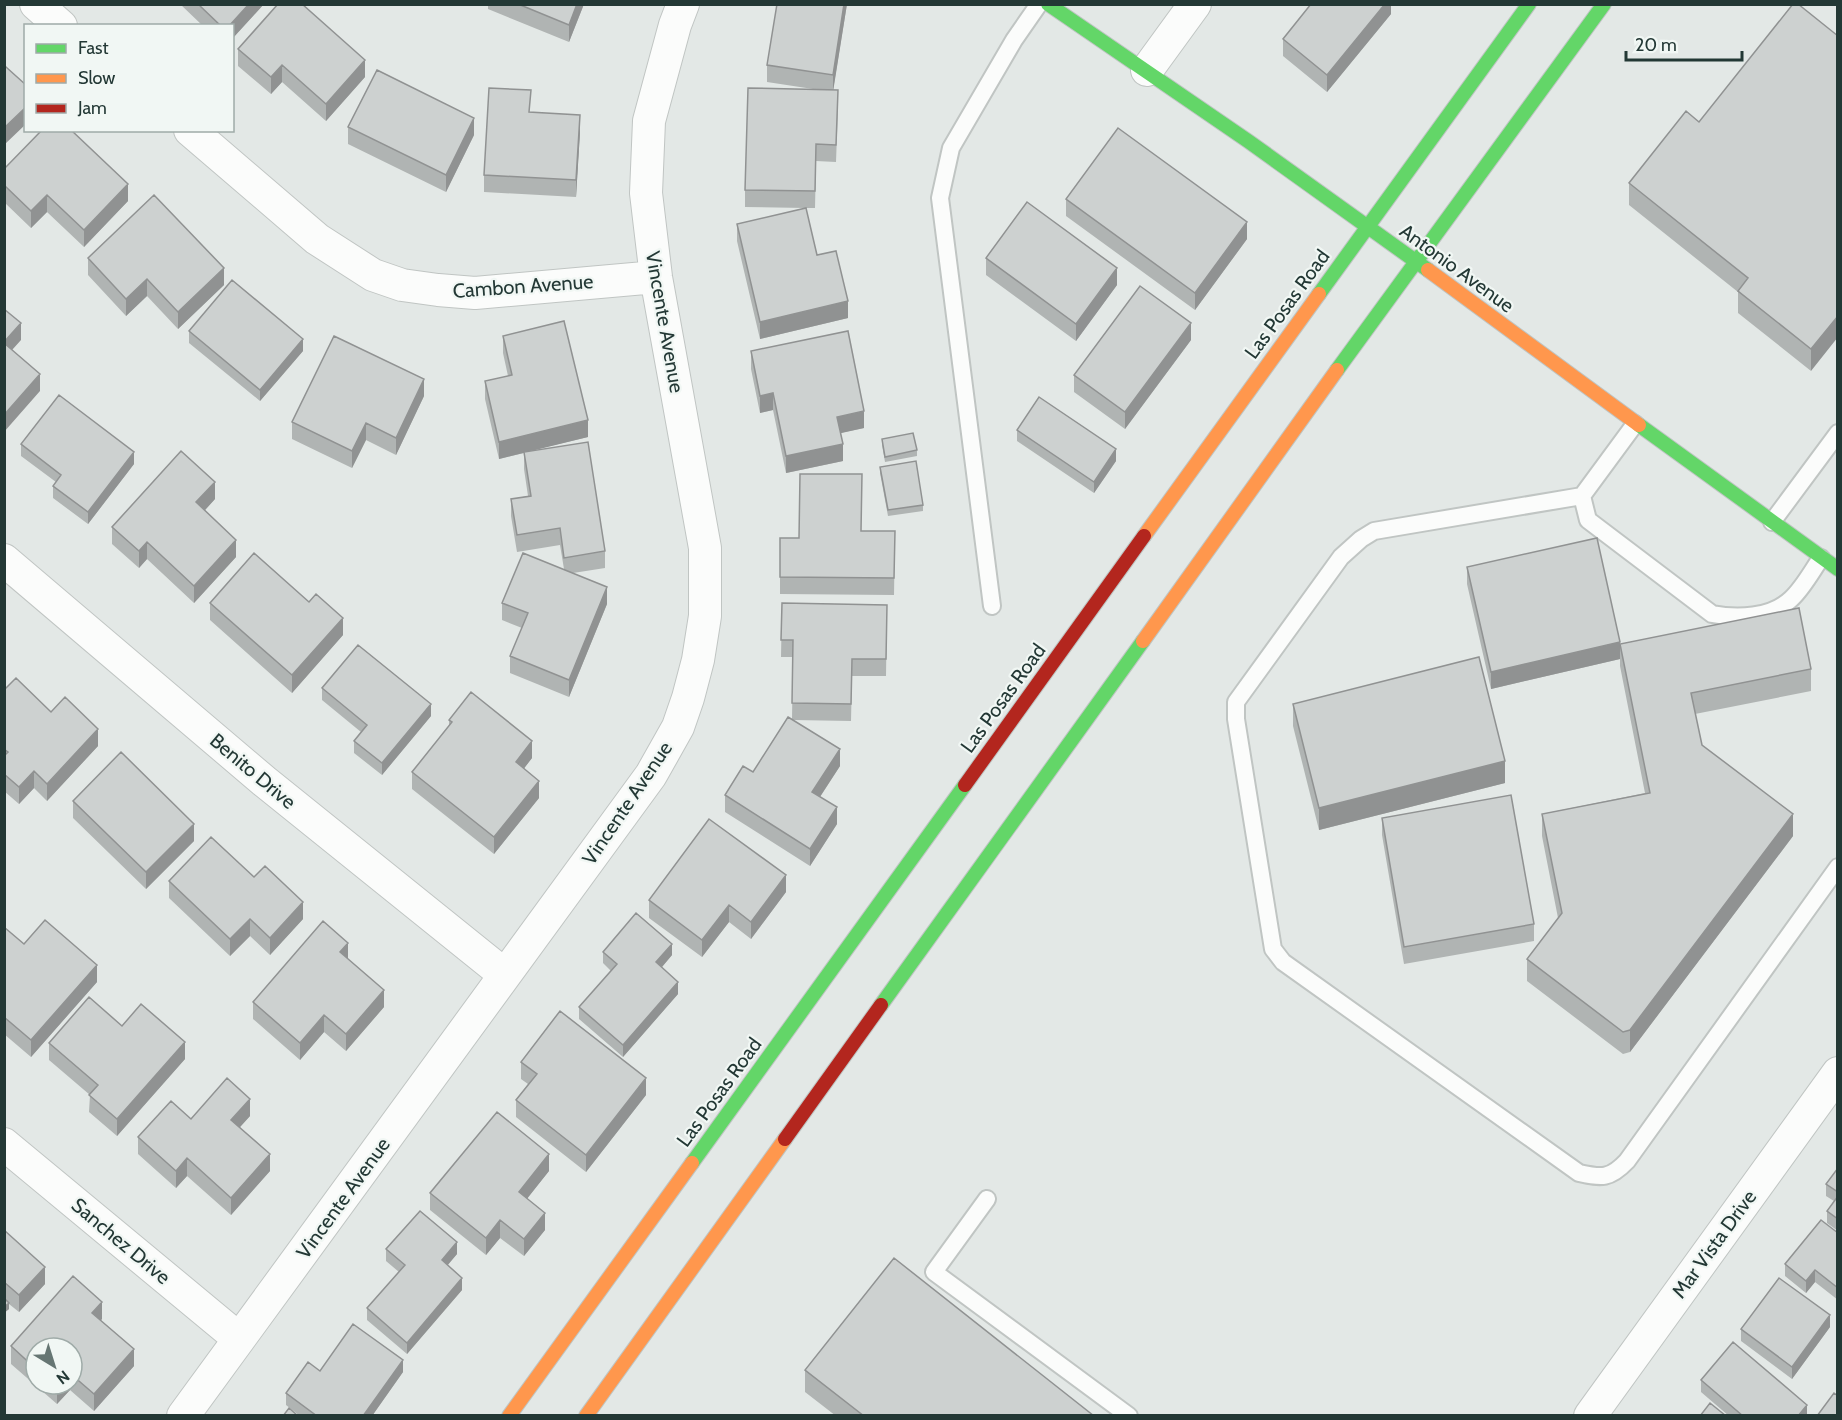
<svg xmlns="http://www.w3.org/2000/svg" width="1842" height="1420" font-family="Cabin,sans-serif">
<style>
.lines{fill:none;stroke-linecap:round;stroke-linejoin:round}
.lane-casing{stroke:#c0c5c3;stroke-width:20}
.street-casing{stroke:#c0c5c3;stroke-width:34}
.fast-casing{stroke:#bfc5c3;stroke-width:16}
.slow-casing{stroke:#bfc5c3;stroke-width:16}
.jam-casing{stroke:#bfc5c3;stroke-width:16}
.lane{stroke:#fbfcfb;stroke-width:16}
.street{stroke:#fbfcfb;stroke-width:32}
.fast{stroke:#63d668;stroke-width:14}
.slow{stroke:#ff974d;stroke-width:14}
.jam{stroke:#b3261e;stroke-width:14}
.wall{fill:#b0b4b3;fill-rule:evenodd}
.shaded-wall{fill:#909292}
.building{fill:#cdd1d0;stroke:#909292;stroke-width:1.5}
.labels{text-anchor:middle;stroke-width:4.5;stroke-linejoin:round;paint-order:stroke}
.street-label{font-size:20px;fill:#233835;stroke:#f1f7f4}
</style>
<rect width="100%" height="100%" fill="#e3e8e6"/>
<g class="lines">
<g class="lane-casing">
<path id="lane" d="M1635,424L1582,496L1374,531L1361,539L1341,557L1236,702V719L1273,949L1283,962L1579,1173C1602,1178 1610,1179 1627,1161L1838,867
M1582,496L1588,520L1712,614C1737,619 1771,618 1791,599C1803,588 1812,571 1821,558
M1772,522L1838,433
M992,606L940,198L951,148L1014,40L1039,4
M987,1199L934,1272L1129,1416"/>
</g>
<g class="street-casing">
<path id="street" d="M36,4L61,26
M1147,70L1195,4
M190,130L317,239L373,275L402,285L438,290L475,293L656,277
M4,560L264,781L505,975
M4,1144L238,1338
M183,1416L651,775L678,727L688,698L698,660L705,616V548L656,277L646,193L649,121L675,25L683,4
M1590,1416L1838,1073"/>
</g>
<g class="fast-casing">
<path id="fast" d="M1048,4L1248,141L1428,270
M1319,294L1529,4
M1337,370L1604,4
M1639,425L1838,569
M881,1005L1143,641
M692,1163L965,785"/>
</g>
<g class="slow-casing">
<path id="slow" d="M1428,270L1639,425
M1144,536L1319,294
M1143,641L1337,370
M509,1416L692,1163
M586,1416L785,1139"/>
</g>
<g class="jam-casing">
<path id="jam" d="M965,785L1144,536
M785,1139L881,1005"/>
</g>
<use href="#lane" class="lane"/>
<use href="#street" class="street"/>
<use href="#fast" class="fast"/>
<use href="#slow" class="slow"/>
<use href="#jam" class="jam"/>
</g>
<path class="wall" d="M180,4H264L232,39V26H203Z
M488,4H584L569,42L488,9Z
M847,4L833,90L838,107L836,162L816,161L815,208H806L817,255L848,318L760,339L737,241V224L806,208L745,207V190L813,89L767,82V65Z
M1391,4V14L1327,92L1283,56V39Z
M1838,36L1811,371L1738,313V292L1629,205V183L1699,122Z
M238,49L365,77L326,121L282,82L271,94L238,66Z
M530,112L580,132L576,197L484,192V175Z
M348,127L474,135L446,192L348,144Z
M4,169L128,201L84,247L47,212L31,228L4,202Z
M1066,199L1247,239L1195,310L1066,216Z
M88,258L224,285L178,329L147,296L126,316L88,275Z
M986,258L1117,285L1076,341L986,275Z
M189,331L303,351L260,401L189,343Z
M503,336L588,437L529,451L605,551V568L573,573L607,604L569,697L510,673V656L522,628L502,620V603L564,569L560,545L517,552L511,516V499L528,496L524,469V453L499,459L485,399V381L508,376L503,353Z
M1191,340L1125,429L1074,392V375Z
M751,351L864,428L840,433L843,461L786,473L773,410L760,413L751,369Z
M424,396L396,455L366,440L352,468L292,439V422Z
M1017,430L1116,461L1094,493L1017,441Z
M882,439L917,450V456L885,462L882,445Z
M21,444L134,464L88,524L53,498V486L56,482L21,456Z
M880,467L923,505V511L888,516L880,473Z
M215,499L205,510L236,557L194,603L147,559L139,568L112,544V527Z
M861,531H895L894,595L780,594V538H799Z
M1467,567L1620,644L1811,669V691L1695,714L1702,745L1793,836L1630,1052L1623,1054L1527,981V959L1558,918L1542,836V814L1645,793L1620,666V659L1491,689L1467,584Z
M210,603L343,635L292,693L210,620Z
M782,603L887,605L886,676H852L851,721L793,720L840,766L820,797L837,824L810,866L725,812V795L753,772L792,719L793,657H781Z
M322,688L431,716L382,775L354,753V741L361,732L322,700Z
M4,690L51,712L98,746L47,801L34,788L19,804L4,791Z
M1293,704L1505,783L1319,830L1293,726Z
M449,720L532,758L524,768L539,798L494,854L412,789V772L449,726Z
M73,801L194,841L146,889L73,818Z
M1382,818L1534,924V941L1404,964L1382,835Z
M254,877L303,919L270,955L250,936L230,956L169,898V881Z
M786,892L751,939L729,922L702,957L649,918V900Z
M4,927L24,944L97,982L31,1057L4,1034Z
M603,952L672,955L662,967L678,994L623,1057L579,1019V1007L611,971L603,963Z
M348,959L384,1007L346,1051L324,1032L300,1060L253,1019V1002Z
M122,1026L185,1059L117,1136L89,1112L90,1095L49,1060V1043Z
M521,1062L646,1095L586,1172L516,1117V1100L528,1084L521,1079Z
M250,1116L240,1127L270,1171L231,1215L187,1176L176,1188L138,1154V1137L191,1119Z
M1838,1168V1231L1827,1223V1211L1834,1201L1826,1196V1184Z
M549,1171L527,1198L545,1230L524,1256L500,1238L486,1255L430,1210V1193Z
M4,1230L45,1284L19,1312L9,1304V1309L4,1313Z
M1838,1233V1300L1815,1282L1806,1293L1785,1276V1264Z
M386,1249L457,1254L447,1265L462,1290L407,1354L367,1320V1308L399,1272L386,1261Z
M102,1319L101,1320L134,1366L94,1411L70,1390L57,1404L11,1364V1346ZM36,1348H72V1384H36Z
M1830,1327L1792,1379L1741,1341V1329Z
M805,1370L1094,1416H836L805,1392Z
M320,1371L403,1372L372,1416H300L286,1405V1393Z
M1701,1380L1807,1416H1729L1701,1392Z"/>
<path class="shaded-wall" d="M249,4H264L232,39V26H229Z
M577,4H584L569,42V25Z
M844,4H847L833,92V75Z
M1385,4H1391V14L1327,92V75Z
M365,60V77L326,121V104Z
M282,65V82L271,94V77Z
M26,107V124L4,145V128Z
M580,115V132L576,197V180Z
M474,118V135L446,192V175Z
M128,184V201L84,247V230Z
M47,195V212L31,228V211Z
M1247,222V239L1195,310V293Z
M224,268V285L178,329V312Z
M1117,268V285L1076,341V324Z
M147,279V296L126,316V299Z
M848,301V318L760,339V322Z
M1838,316V337L1811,371V349Z
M21,323V340L4,359V342Z
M1191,323V340L1125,429V412Z
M303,339V351L260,401V390Z
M40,374V391L4,432V415Z
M424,379V396L396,455V438Z
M773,393V410L760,413V396Z
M864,411V428L837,434V417Z
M588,420V437L499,459V442Z
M366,423V440L352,468V451Z
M843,444V461L786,473V456Z
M1116,449V461L1094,493V482Z
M134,452V464L88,524V512Z
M215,482V499L196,520V502Z
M236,540V557L194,603V586Z
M147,542V559L139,568V551Z
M607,587V604L569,697V680Z
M343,618V635L292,693V675Z
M1620,642V659L1491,689V672Z
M431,704V716L382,775V763Z
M98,729V746L47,801V784Z
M532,741V758L516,779V762Z
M840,749V766L812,809V792Z
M1505,761V783L1319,830V808Z
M34,771V788L19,804V787Z
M539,781V798L494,854V837Z
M837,807V824L810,866V849Z
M1793,814V836L1630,1052V1030Z
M194,824V841L146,889V872Z
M786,875V892L751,939V922Z
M303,902V919L270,955V938Z
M729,905V922L702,957V940Z
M250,919V936L230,956V939Z
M348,943V960L340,952Z
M672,944V955L656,974V962Z
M97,965V982L31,1057V1040Z
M678,982V994L623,1057V1045Z
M384,990V1007L346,1051V1034Z
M324,1015V1032L300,1060V1043Z
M185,1042V1059L117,1136V1119Z
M646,1078V1095L586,1172V1155Z
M250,1099V1116L231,1137V1120Z
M270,1154V1171L231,1215V1198Z
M549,1154V1171L519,1209V1192Z
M187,1158V1176L176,1188V1171Z
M545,1213V1230L524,1256V1239Z
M500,1220V1238L486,1255V1238Z
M457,1242V1254L442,1272V1260Z
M45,1267V1284L19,1312V1295Z
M1815,1270V1282L1806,1293V1281Z
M462,1278V1290L407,1354V1343Z
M102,1302V1319L92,1330V1313Z
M9,1303V1309L4,1313V1307Z
M1830,1315V1327L1792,1379V1367Z
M134,1349V1366L94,1411V1394Z
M403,1360V1372L372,1416H363Z
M60,1384H70V1390L57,1404V1387Z
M1807,1405V1416H1798Z"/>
<path class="building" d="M198,4H249L229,26H221Z
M278,4H302L365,60L326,104L282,65L271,77L238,49Z
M518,4H577L569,25Z
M777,4H844L833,75L767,65Z
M1311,4H1385L1327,75L1283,39Z
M1793,4H1798L1838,36V316L1811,349L1738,291L1748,278L1629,183L1686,111L1699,122Z
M6,67L26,85V107L4,128V68Z
M377,70L474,118L446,175L348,127Z
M489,88L531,90L529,112L580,115L576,180L484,175Z
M748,88L838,90L836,145L816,144L815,191L745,190Z
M1118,128L1247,222L1195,293L1066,199Z
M42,130H71L128,184L84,230L47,195L31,211L4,185V169Z
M154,195L224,268L178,312L147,279L126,299L88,258Z
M1027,202L1117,268L1076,324L986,258Z
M806,208L817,255L836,251L848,301L760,322L737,224Z
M232,280L303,339L260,390L189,331Z
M1140,286L1191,323L1125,412L1074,375Z
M4,309L21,323L4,342Z
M564,321L588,420L499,442L485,381L512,375L503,336Z
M848,331L864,411L837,417L843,444L786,456L773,393L760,396L751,351Z
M334,336L424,379L396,438L366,423L352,451L292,422Z
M4,343L40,374L4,415Z
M59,395L134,452L88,512L53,486L61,475L21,444Z
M1039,397L1116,449L1094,482L1017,430Z
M913,433L917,450L885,457L882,439Z
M588,442L605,551L564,558L560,528L517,535L511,499L531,496L524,452Z
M181,451L215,482L196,502L236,540L194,586L147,542L139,551L112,527Z
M916,461L923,505L888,510L880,467Z
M800,474H862L861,531H895L894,578L780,577V538H799Z
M1597,538L1620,642L1491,672L1467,567Z
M254,553L309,602L316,594L343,618L292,675L210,603Z
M523,553L607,587L569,680L510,656L528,613L502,603Z
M782,603L887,605L886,659H852L851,704L792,703L793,640H781Z
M1799,608L1811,669L1691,693L1702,745L1793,814L1630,1030L1623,1032L1527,959L1562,913L1542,814L1650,793L1620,644Z
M358,645L431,704L382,763L354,741L367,725L322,688Z
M1479,657L1505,761L1319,808L1293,704Z
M16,678L51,712L65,697L98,729L47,784L34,771L19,787L4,774V756L8,752L4,749V690Z
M471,692L532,741L516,762L539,781L494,837L412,772L452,722L449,720Z
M788,717L840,749L812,792L837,807L810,849L725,795L743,766L753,772Z
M121,752L194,824L146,872L73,801Z
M1511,795L1534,924L1404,947L1382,818Z
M709,819L786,875L751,922L729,905L702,940L649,900Z
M211,837L254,877L265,866L303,902L270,938L250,919L230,939L169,881Z
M636,913L672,944L656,962L678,982L623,1045L579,1007L617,964L603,952Z
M45,920L97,965L31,1040L4,1017V927L24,944Z
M323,921L348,943L340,952L384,990L346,1034L324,1015L300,1043L253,1002Z
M89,997L122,1026L141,1004L185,1042L117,1119L89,1095L98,1085L49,1043Z
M560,1011L646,1078L586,1155L516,1100L537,1074L521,1062Z
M227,1078L250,1099L231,1120L270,1154L231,1198L187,1158L176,1171L138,1137L171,1101L191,1119Z
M497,1112L549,1154L519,1192L545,1213L524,1239L500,1220L486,1238L430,1193Z
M1838,1168V1192L1826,1184Z
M1838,1196V1219L1827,1211Z
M420,1211L457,1242L442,1260L462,1278L407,1343L367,1308L405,1265L386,1249Z
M1821,1220L1838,1233V1288L1815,1270L1806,1281L1785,1264Z
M4,1230L45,1267L19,1295L4,1282Z
M894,1258L1094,1416H864L805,1370Z
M73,1276L102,1302L92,1313L134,1349L94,1394L72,1375V1348H36V1369L11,1346Z
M1779,1278L1830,1315L1792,1367L1741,1329Z
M4,1298L9,1303L4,1307Z
M353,1324L403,1360L363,1416H317L286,1393L308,1362L320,1371Z
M1733,1342L1807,1405L1798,1416H1743L1701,1380Z
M53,1384H60L57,1387Z
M1834,1393L1838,1396V1416H1817Z
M1710,1403L1726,1416H1700Z
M289,1408L298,1416H283Z"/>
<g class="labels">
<g class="street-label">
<text transform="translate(1457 268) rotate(36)" y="7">Antonio Avenue</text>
<text transform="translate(523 286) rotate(-4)" y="7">Cambon Avenue</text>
<text transform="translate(1287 304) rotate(-54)" y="7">Las Posas Road</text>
<text transform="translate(665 322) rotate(80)" y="7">Vincente Avenue</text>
<text transform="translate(1003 698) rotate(-54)" y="7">Las Posas Road</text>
<text transform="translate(253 771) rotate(40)" y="7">Benito Drive</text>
<text transform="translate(627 803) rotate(-56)" y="7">Vincente Avenue</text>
<text transform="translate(719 1092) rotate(-54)" y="7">Las Posas Road</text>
<text transform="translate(343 1198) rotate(-54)" y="7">Vincente Avenue</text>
<text transform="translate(121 1241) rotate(40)" y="7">Sanchez Drive</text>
<text transform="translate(1714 1244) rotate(-54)" y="7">Mar Vista Drive</text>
</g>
</g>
<rect width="1842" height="1420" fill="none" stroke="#233835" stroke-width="12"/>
<rect x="24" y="24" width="210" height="108" fill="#f1f7f4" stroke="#9faba8" stroke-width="1.5"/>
<rect x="36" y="44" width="30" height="9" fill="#63d668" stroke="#9faba8" stroke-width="1.5"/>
<text x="78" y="54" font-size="18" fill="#233835">Fast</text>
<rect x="36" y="74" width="30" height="9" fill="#ff974d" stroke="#9faba8" stroke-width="1.5"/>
<text x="78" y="84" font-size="18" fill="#233835">Slow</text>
<rect x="36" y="104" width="30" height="9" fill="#b3261e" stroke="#9faba8" stroke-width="1.5"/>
<text x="78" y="114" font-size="18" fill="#233835">Jam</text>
<g transform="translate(54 1366) rotate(142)"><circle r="28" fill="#f1f7f4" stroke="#9faba8" stroke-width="1.5"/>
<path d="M0-4.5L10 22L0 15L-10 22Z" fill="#667673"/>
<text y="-9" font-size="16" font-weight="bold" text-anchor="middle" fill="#233835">N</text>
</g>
<path d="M1626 51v9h116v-9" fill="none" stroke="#233835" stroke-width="3"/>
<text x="1635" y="51" font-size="18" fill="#233835" stroke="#f1f7f4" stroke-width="4.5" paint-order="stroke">20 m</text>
</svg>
